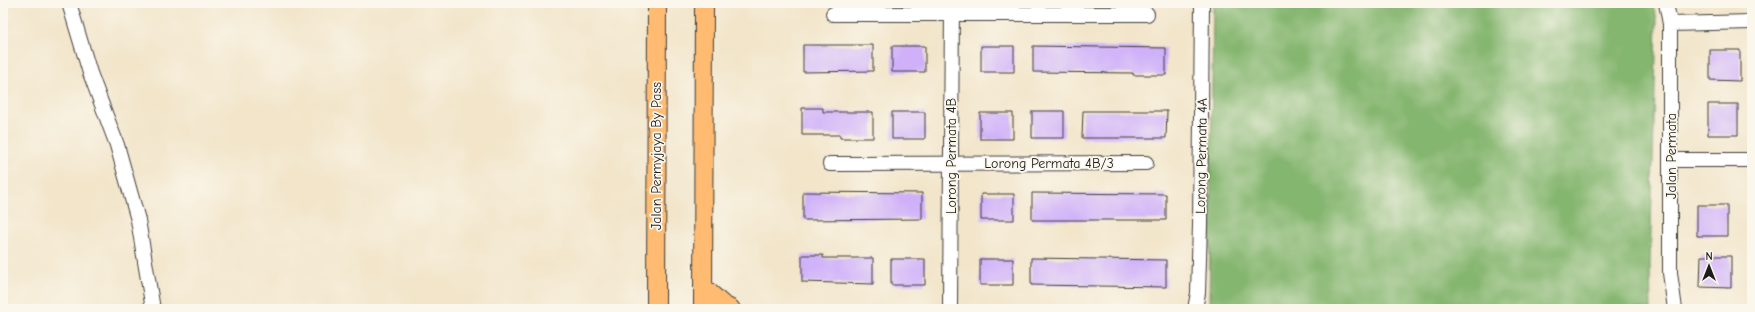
<svg xmlns="http://www.w3.org/2000/svg" width="1755" height="312" font-family="'Comic Neue',sans-serif">
<style>
.forest{fill:#85b670;stroke:#506946}
.building{fill:#cfb0f9}
.lines{fill:none;stroke-linecap:round;stroke-linejoin:round}
.minor-casing{stroke:#3c3a36;stroke-width:16}
.major-casing{stroke:#3c3a36;stroke-width:20}
.minor{stroke:#fff;stroke-width:14}
.major{stroke:#ffbb71;stroke-width:18}
.labels{text-anchor:middle;stroke-width:3.5;stroke-linejoin:round;paint-order:stroke}
.street-label{font-size:14px;fill:#1c1c1c;stroke:#fbf7ec}
</style>
<rect width="100%" height="100%" fill="#fbf7ec"/>
<filter id="ink" filterUnits="userSpaceOnUse"><feTurbulence type="fractalNoise" baseFrequency=".025" numOctaves="2"/><feDisplacementMap in="SourceGraphic" scale="8" xChannelSelector="R" yChannelSelector="G"/><feConvolveMatrix kernelMatrix="1 2 1 2 8 2 1 2 1" color-interpolation-filters="sRGB"/></filter>
<filter id="wash" filterUnits="userSpaceOnUse"><feTurbulence type="fractalNoise" baseFrequency=".012" numOctaves="4" result="noise"/><feDisplacementMap in="SourceGraphic" scale="16" xChannelSelector="R" yChannelSelector="G"/><feGaussianBlur stdDeviation="0.9" result="paint"/><feColorMatrix in="noise" values="0 0 0 0 0 0 0 0 0 0 0 0 0 0 0 0 0 1.4 0 .05"/><feComposite in="paint" operator="in"/></filter>
<g filter="url(#wash)">
<rect width="100%" height="100%" fill="#f2e5ca"/>
<path class="forest" d="M1213,3H1652L1657,19L1650,265L1651,309H1209Z"/>
<g id="blocks">
<path class="building" d="M803,45H873V71L803,72Z
M892,46H925V72H892Z
M981,46H1014V72H981Z
M1033,46L1166,48V75H1133V73L1033,72Z
M1710,50H1740V81L1710,80Z
M1708,104H1738V135H1708Z
M802,108H823V112H873V138H840V135H802Z
M1032,111H1064V138H1032Z
M1083,111H1167L1166,138H1082Z
M892,112H925V139H892Z
M980,113H1013V139H980Z
M803,192L922,193V219L803,220Z
M1032,193L1166,194V220H1032Z
M981,194H1014V220H981Z
M1697,205H1727V236H1697Z
M802,255H823V258H873V284L802,282Z
M1701,256H1731V288L1700,287Z
M1031,258L1166,260V287L1031,285Z
M891,259H925V285H891Z
M980,259H1013V285H980Z"/>
</g>
</g>
<g filter="url(#ink)">
<use href="#blocks" fill-opacity="0" stroke="#3c3a36" stroke-width="1"/>
<g class="lines">
<g class="minor-casing">
<path id="minor" d="M69,3L90,73L117,145L138,220L153,309
M1666,3L1670,24V273L1675,309
M833,14H1147
M1670,24L1752,22
M1671,160H1752
M830,164L1146,163
M950,309L952,3
M1195,309L1198,293L1200,225L1202,3"/>
</g>
<g class="major-casing">
<path id="major" d="M703,287L723,305L731,309
M656,309L657,3
M703,309L704,3"/>
</g>
<use href="#minor" class="minor"/>
<use href="#major" class="major"/>
</g>
</g>
<g class="labels">
<g class="street-label">
<text transform="translate(656 156) rotate(-90)" y="5">Jalan Permyjaya By Pass</text>
<text transform="translate(951 156) rotate(-90)" y="5">Lorong Permata 4B</text>
<text transform="translate(1201 156) rotate(-89)" y="5">Lorong Permata 4A</text>
<text transform="translate(1671 156) rotate(-90)" y="5">Jalan Permata</text>
<text x="1049" y="168">Lorong Permata 4B/3</text>
</g>
</g>
<rect width="1755" height="312" fill="none" stroke="#fbf7ec" stroke-width="16"/>
<g transform="translate(1709 266)" stroke="#fbf7ec" stroke-width="3" paint-order="stroke">
<path d="M0-3L7 15L0 10L-7 15Z" fill="#1c1c1c"/>
<text y="-6" font-size="11" font-weight="bold" text-anchor="middle" fill="#1c1c1c">N</text>
</g>
</svg>
